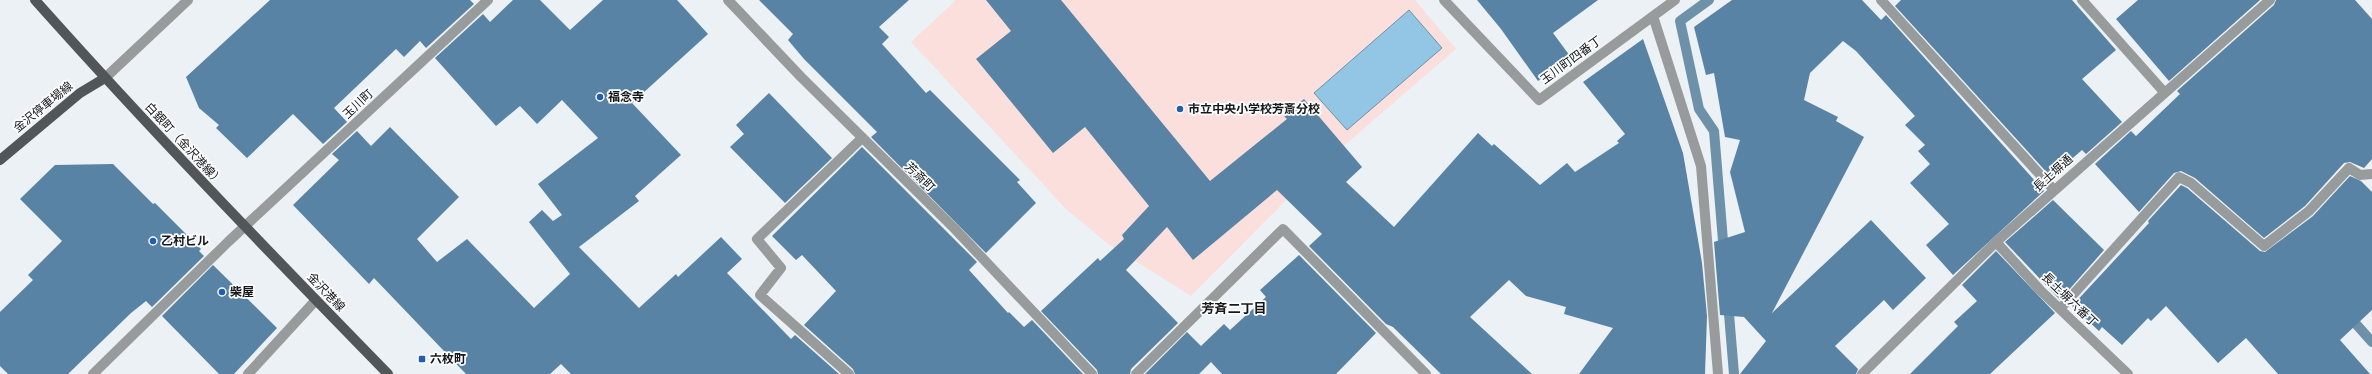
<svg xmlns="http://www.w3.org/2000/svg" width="2372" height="374" font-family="Georgia,'Noto Sans JP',serif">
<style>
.education{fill:#fadfdc}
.water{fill:#93c6e5;stroke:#6d91a8}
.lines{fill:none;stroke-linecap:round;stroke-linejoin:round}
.stream{stroke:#6d91a8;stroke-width:10}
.building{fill:#5883a4}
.minor{stroke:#989b9c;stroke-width:10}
.major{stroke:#515658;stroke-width:10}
.poi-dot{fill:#225eaf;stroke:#fcfdfe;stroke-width:1.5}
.labels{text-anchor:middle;stroke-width:3.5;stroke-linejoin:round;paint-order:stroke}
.street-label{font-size:12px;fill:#151618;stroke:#fcfdfe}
.poi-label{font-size:12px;font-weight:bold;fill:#151618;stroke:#fcfdfe;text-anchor:start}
.neighbourhood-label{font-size:13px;font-weight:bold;fill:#151618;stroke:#fcfdfe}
</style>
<rect width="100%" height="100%" fill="#ebf1f5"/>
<path class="education" d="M956,0H1415L1456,49L1318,168L1191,296L1107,243L1067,210L911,42Z"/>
<path class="water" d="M1409,10L1442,48L1347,130L1314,93Z"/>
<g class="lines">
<path class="stream" d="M1709,0L1680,21L1699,109L1714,131L1724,253
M1728,302L1734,374
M2348,315L2372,342"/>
</g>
<path class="building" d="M270,0H470L474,4L426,48L420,41L404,57L396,49L334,108L347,122L323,144L293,114L247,158L216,128L219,125L199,108L186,77Z
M513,0H540L570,30L603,0H677L708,34L632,103L681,155L635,196L639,201L579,247L639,308L676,274L678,277L721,237L742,259L727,273L791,339L795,335L839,374H571L561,364L550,374H466L374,278L369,284L293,205L339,160L332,154L357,131L371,146L390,127L459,197L417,239L437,262L467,239L534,308L570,274L529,222L542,210L553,221L562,215L538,184L598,138L562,100L537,124L520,106L496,126L435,58L483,14L490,22Z
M759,0H909L879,27L889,37L882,44L926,93L930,90L1020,180L1017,182L1036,203L986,253L871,137L877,132L804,59L788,40L793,34Z
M986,0H1061L1210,181L1287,119L1284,116L1304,99L1362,167L1346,182L1394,227L1478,133L1492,146L1494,144L1540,185L1567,163L1575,172L1619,143L1617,141L1625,134L1583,82L1643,39L1683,153L1702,263L1707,316L1705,374H1579L1613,328L1564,314L1566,307L1526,296L1509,280L1470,317L1532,374H1441L1393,327L1386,324L1309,246L1322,234L1277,190L1193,260L1167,227L1126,270L1178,323L1131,369L1130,374H1098L1097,370L1041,311L1098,258L1100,261L1124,239L1122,235L1149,206L1085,127L1053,153L976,59L1011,31Z
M1477,0H1598L1553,33L1570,56L1538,81L1501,29Z
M1732,0H1862L1881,20L1886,15L2044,191L1953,275L1926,245L1949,224L1910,183L1930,164L1918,151L1925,145L1905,125L1915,116L1856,51L1843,41L1810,73L1804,100L1838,117L1836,121L1864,137L1772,313L1871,220L1926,278L1893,310L1884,300L1835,346L1858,369L1856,374H1740L1766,341L1744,317L1720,315L1714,242L1745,232L1730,172L1740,140L1725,137L1714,73L1706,75L1694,27Z
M1901,0H2072L2116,50L2082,79L2122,122L2086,154L2082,150L2051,177L1895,6Z
M2138,0H2260L2169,81L2116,19Z
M2276,0H2355L2372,19V159L2364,168L2350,162L2344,163L2305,206L2264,238L2195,178L2181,171L2174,173L2139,212L2095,164L2131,131L2136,136L2180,94L2177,91L2274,5Z
M769,93L832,158L785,203L730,147L744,134L736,125Z
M862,147L977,262L969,270L1008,313L1009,312L1024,327L1032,320L1083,374H855L853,369L804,325L836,291L802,255L796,260L772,236Z
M113,164L153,204L155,203L201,249L199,251L204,256L152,307L146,301L131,313L68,374H8L0,366V312L33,280L28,275L62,241L20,199L55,165Z
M2350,176L2361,181L2372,192V310L2340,340L2370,374H2278L2246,338L2218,363L2166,306L2151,321L2148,318L2122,345L2102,327L2099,331L2072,306L2149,223L2148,221L2181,185L2187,188L2260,251L2265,252L2313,216Z
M2053,200L2104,250L2060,300L2005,242Z
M1996,251L2055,313L1990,374H1910L1958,326L1954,322L1977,301L1962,285Z
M1299,255L1376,333L1336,374H1222L1211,362L1199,374H1145L1187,332L1201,346L1224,324L1230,330L1266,297L1260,290Z
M213,265L277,328L234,374H219L162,316Z"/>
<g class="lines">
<path class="minor" d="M728,0L801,77L954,228L1092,374
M1444,0L1539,100L1675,0
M1881,0L2054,190
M2082,0L2164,92
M1653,16L1701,166L1718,374
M105,78L188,0
M1996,242L2040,290L2128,374
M2060,309L2179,177L2191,183L2264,246L2309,211L2349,168L2360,175L2372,174
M93,374L229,241L488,0
M248,374L316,300
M849,374L760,295L781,268L757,239L862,138
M1136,374L1283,229L1426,374
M1862,374L1996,242L2270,0"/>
<path class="major" d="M35,0C149,128 268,251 388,374
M0,160L80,93L105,78"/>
</g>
<g class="poi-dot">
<circle cx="600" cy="97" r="4"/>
<circle cx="1180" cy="109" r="4"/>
<circle cx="153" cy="241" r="4"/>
<circle cx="222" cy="292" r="4"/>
<rect x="418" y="355" width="8" height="8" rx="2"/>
</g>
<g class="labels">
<g class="street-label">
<text transform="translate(1571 60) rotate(-36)" y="4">玉川町四番丁</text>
<text transform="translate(358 104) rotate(-43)" y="4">玉川町</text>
<text transform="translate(43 107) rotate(-39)" y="4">金沢停車場線</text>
<text transform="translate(184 144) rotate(47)" y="4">白銀町（金沢港線）</text>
<text transform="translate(2053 173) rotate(-42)" y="4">長土塀通</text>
<text transform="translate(920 177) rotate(44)" y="4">芳斎町</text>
<text transform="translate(326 292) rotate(46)" y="4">金沢港線</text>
<text transform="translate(2070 300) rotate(44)" y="4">長土塀六番丁</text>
</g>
<g class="poi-label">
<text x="608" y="101">福念寺</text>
<text x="1188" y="113">市立中央小学校芳斎分校</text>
<text x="161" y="245">乙村ビル</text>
<text x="230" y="296">柴屋</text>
<text x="430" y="363">六枚町</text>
</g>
<g class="neighbourhood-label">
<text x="1234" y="313">芳斉二丁目</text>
</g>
</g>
</svg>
